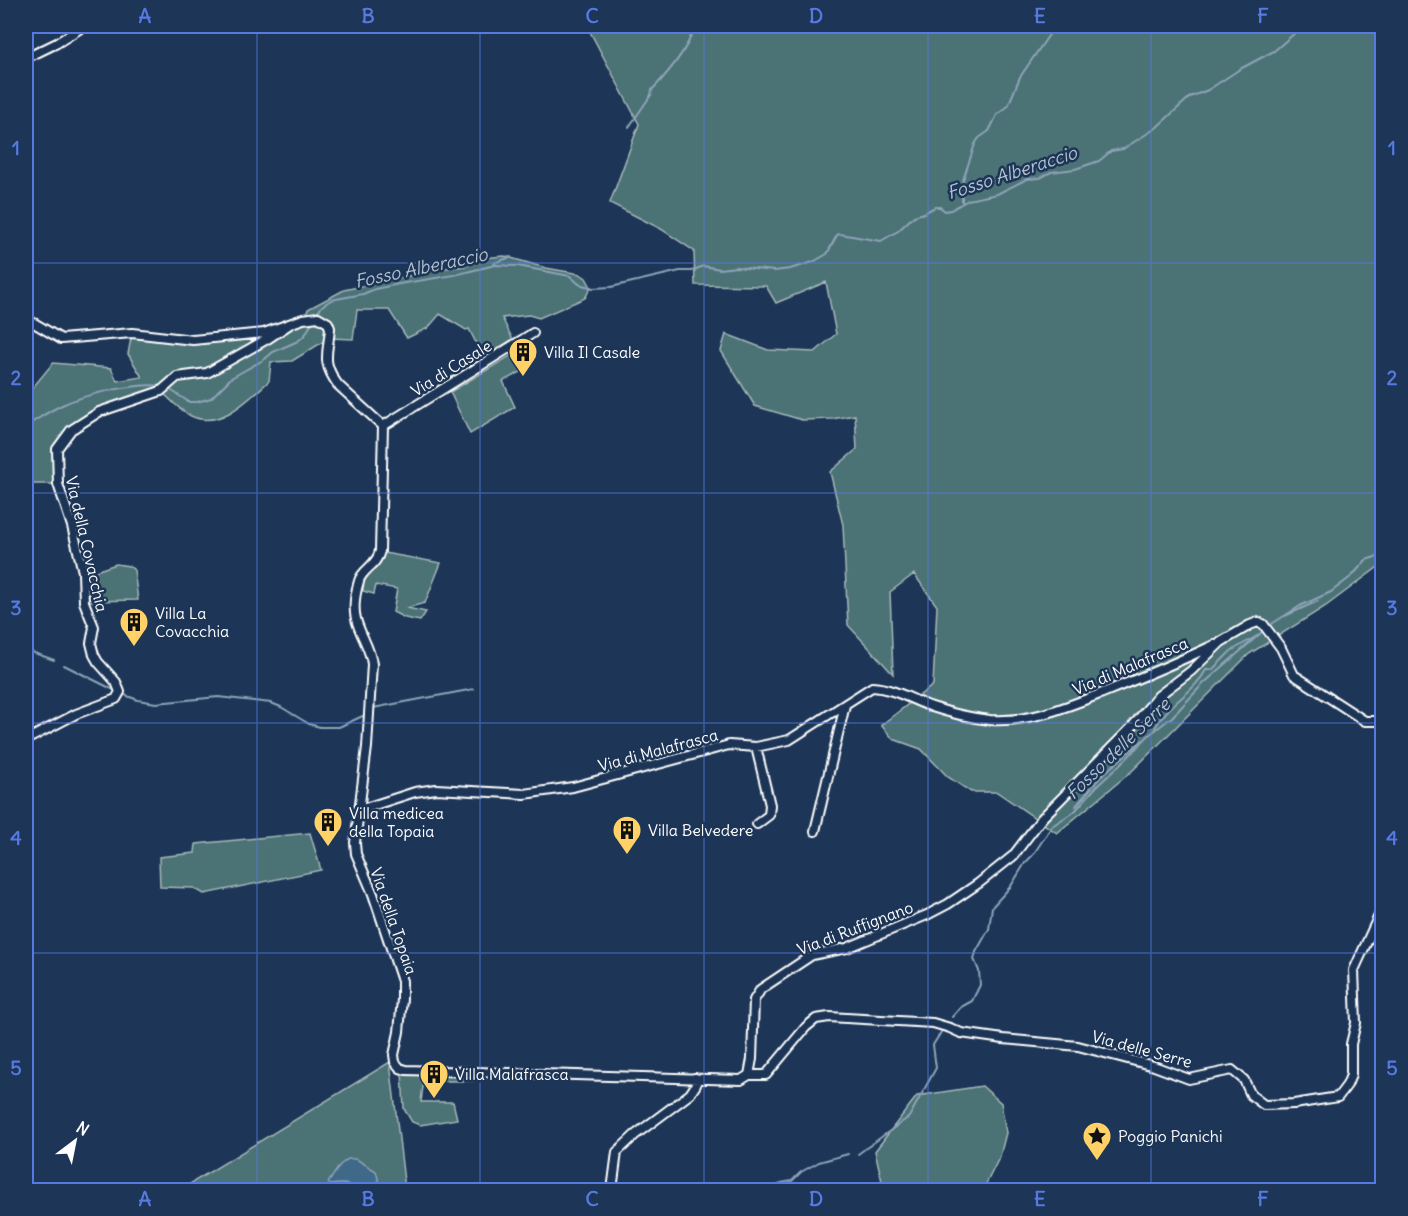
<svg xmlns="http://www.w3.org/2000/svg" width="1408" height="1216" font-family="Delius,sans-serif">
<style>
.green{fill:#4c7275;stroke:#a6b8ba;stroke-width:1.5}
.water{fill:#416789;stroke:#8da4b8;stroke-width:1.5}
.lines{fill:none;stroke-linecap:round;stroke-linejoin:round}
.stream{stroke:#8da4b8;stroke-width:2}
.minor-casing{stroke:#fff;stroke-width:12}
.minor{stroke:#1d3557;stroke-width:8}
.grid{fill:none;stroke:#567ae2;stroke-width:1.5;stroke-opacity:0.55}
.labels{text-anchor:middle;stroke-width:5;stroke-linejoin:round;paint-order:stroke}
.poi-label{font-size:16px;fill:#fff;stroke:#1d3557;text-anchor:start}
.street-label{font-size:16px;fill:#fff;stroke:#1d3557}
.water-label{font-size:18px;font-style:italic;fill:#b3c2d0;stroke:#1d3557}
.neatline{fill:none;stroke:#567ae2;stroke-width:2}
.grid-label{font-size:20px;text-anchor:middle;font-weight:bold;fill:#567ae2}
</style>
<rect width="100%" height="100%" fill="#1d3557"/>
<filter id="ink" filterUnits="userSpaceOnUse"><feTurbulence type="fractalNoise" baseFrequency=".0167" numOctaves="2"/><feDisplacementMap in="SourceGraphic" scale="12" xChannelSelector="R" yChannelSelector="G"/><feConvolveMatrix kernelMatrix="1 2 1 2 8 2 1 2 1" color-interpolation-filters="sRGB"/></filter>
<g filter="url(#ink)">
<path class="green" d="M587,26H1382V564L1326,606L1249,654L1132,771L1057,833L997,792H971L948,777L921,749L893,739L881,725L933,685L937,606L914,574L890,592L893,674L848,625L843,525L830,472L857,449L855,415L832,419L802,420L755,406L721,351L726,334L768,350L815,352L836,334L826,282L776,303L766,286L695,285L694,251L661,229L610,203L639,124Z
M504,256L546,268L580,274L586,278L591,287L585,298L539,318L529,315L502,318L514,342L484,359L469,329L466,330L440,314L428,328L407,338L389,310H357L353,339L329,338L292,361L271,362L269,381C249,399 220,430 191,416C180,411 170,399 161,391C128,402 75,413 58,447C54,456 57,474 58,484H26V393L30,391L53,363L111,368L117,381L142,377L128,354L132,333L174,338L240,337L304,320L308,309L344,290L445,268L467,266L483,258Z
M515,353L523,371L503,381L515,407L470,434L450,392Z
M384,553L441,563L425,603L407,608L426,612L420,621L405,618L393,612L397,589L376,585L374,594L363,591L364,581Z
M116,564L129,566L134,570L138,600L89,601L88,581L96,571Z
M310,833L321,870L204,894L194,888L160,887L159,857L195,853L196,844Z
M390,1062L405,1190H180Z
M402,1072L475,1075L473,1081H434L423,1086L421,1102H453L457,1119L420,1125L412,1122L404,1109Z
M982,1086L1001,1103L1006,1133L1000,1156L983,1190H884L875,1151L917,1096Z"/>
<path class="water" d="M348,1159H356L376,1171L379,1182L374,1190C355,1191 352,1181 331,1185L328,1183L340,1165Z"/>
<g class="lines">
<path class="stream" d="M629,127L651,95L652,90C668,73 690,48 694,26
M962,202V183L975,144L979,138L989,131L997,115L1008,106L1020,77L1055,26
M494,263L511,257
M317,314L322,306L331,300L363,294L375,289L399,284L454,275L495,265L518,266L570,276L579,284L593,288L611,287L680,271H692L703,266L720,269L736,267L774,271L790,269L813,262L827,254L837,235L840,234L881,241L898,231L914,216L924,213L935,207H940L945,211L951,210L968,200L997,194L1027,179L1040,178L1051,172L1075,169L1099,161L1111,151L1123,149L1156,128L1190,97L1208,90L1240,69L1274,51L1296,32
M169,389L189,402H197L211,398L231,378L265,359L273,352L298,341L305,335L314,319
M26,426C38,419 49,411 62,405C86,394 138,382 163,386
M1285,616L1318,601
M26,650L54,660
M64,665L114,690
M122,694L138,700L156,703L218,697L271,703L281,707L309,724L320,727H339L367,714
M373,708L474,689
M1155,728C1167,704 1194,693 1206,670H1212L1231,651L1257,636
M1076,806L1102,775L1143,740
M952,1017L961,1007L972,1001L980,985L979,971L974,959L976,952L989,929L992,907L1011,886L1025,863L1033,855L1052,826L1075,811L1096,787L1127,758L1149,735L1172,717L1203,684L1270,625L1300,606L1331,592L1352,576L1366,560L1382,555
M858,1154L909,1117L936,1068L933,1045L943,1029
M771,1190L781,1183L792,1181L801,1172L819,1162L848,1154"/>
<g class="minor-casing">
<path id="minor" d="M26,58L57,43L84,26
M26,324L34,323L61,339L132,333L193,340L264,333L303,319L318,317L328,323L330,328C328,355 321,361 338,385L383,426
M383,426L380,551C376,567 362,569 359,581C355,594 353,607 356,619C360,635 370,647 372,664L367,747L355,843L356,854L373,894L402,981V999L399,1032L394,1055L395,1062L400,1068L406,1070L741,1080L749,1075L752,1059L754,1000L761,989L812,955L847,948L927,915L948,904L979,883L1013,856L1042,818L1131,728L1158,696L1191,671L1221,642L1250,625L1258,622L1263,624L1281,648L1294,675L1365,721H1382
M383,426L533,333
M26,740L76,714L116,699L120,692L116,682L98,662L94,655L91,643L94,627L84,602L83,572L72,526L58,484L57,449L71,430L99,412L161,391L177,377L207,373L269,338L290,324
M756,747L770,805L769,815L757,824
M359,810L415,792L436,789L524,794L573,787L729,745L756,747L789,740L872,687C893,688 912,700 932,707C950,713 971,718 990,720C1029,723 1069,706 1105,692C1142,677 1178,662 1214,645
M815,831L845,705
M749,1075H766L806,1027L816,1019L829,1017L933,1023L950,1028L961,1033L1003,1039L1078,1046L1154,1066L1189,1079L1232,1070L1244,1080L1251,1095L1264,1105L1294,1104L1338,1097L1347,1085L1351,1075V1044L1356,1023L1354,970L1382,909
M612,1190L617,1152L635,1135L690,1094L696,1085L695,1078"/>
</g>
<use href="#minor" class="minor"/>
</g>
</g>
<path class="grid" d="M257,26V1190M480,26V1190M704,26V1190M928,26V1190M1151,26V1190M26,263H1382M26,493H1382M26,723H1382M26,953H1382"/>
<defs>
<g id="building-pin" transform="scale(1.5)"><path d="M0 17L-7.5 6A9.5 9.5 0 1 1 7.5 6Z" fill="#ffd166" stroke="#1d3557"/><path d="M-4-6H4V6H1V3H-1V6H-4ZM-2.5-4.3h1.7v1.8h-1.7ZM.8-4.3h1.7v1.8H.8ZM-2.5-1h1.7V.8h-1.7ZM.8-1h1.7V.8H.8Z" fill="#111"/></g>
<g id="sight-pin" transform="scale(1.5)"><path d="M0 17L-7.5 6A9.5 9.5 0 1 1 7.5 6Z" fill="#ffd166" stroke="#1d3557"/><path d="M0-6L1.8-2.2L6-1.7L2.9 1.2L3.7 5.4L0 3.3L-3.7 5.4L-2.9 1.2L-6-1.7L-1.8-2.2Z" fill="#111"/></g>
</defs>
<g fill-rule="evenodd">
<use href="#building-pin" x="523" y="352"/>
<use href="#building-pin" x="134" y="622"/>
<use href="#building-pin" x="328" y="822"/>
<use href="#building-pin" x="627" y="830"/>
<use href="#building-pin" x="434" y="1074"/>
<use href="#sight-pin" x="1097" y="1136"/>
</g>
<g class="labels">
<g class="poi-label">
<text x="544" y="358">Villa Il Casale</text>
<text x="155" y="619">Villa La<tspan x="155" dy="18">Covacchia</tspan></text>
<text x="349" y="819">Villa medicea<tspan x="349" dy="18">della Topaia</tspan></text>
<text x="648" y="836">Villa Belvedere</text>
<text x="455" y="1080">Villa Malafrasca</text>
<text x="1118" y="1142">Poggio Panichi</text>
</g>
<g class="street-label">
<text transform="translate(451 368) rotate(-32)" y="6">Via di Casale</text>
<text transform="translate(87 544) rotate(77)" y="6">Via della Covacchia</text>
<text transform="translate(1130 666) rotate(-23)" y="6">Via di Malafrasca</text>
<text transform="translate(658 750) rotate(-15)" y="6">Via di Malafrasca</text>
<text transform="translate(394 921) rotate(71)" y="6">Via della Topaia</text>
<text transform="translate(855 928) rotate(-21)" y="6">Via di Ruffignano</text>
<text transform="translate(1142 1049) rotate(15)" y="6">Via delle Serre</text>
</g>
<g class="water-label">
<text transform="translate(1012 173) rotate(-18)" y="6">Fosso Alberaccio</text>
<text transform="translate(421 268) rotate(-12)" y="6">Fosso Alberaccio</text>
<text transform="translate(1118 749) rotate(-44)" y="6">Fosso delle Serre</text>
</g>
</g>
<rect width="1408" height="1216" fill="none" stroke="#1d3557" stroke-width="66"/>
<g transform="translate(75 1141) rotate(32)" stroke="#1d3557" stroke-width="4.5" paint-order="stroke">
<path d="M0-4.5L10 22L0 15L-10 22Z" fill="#ffffff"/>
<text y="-9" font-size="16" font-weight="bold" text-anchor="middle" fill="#ffffff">N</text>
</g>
<rect x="33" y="33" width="1342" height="1150" class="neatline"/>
<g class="grid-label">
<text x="145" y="23">A</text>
<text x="368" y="23">B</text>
<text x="592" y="23">C</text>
<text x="816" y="23">D</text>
<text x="1040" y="23">E</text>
<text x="1263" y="23">F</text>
<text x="16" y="155">1</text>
<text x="1392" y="155">1</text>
<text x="16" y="385">2</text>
<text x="1392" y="385">2</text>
<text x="16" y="615">3</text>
<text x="1392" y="615">3</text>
<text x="16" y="845">4</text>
<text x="1392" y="845">4</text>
<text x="16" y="1075">5</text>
<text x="1392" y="1075">5</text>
<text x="145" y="1206">A</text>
<text x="368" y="1206">B</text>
<text x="592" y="1206">C</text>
<text x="816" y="1206">D</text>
<text x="1040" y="1206">E</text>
<text x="1263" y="1206">F</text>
</g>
</svg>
